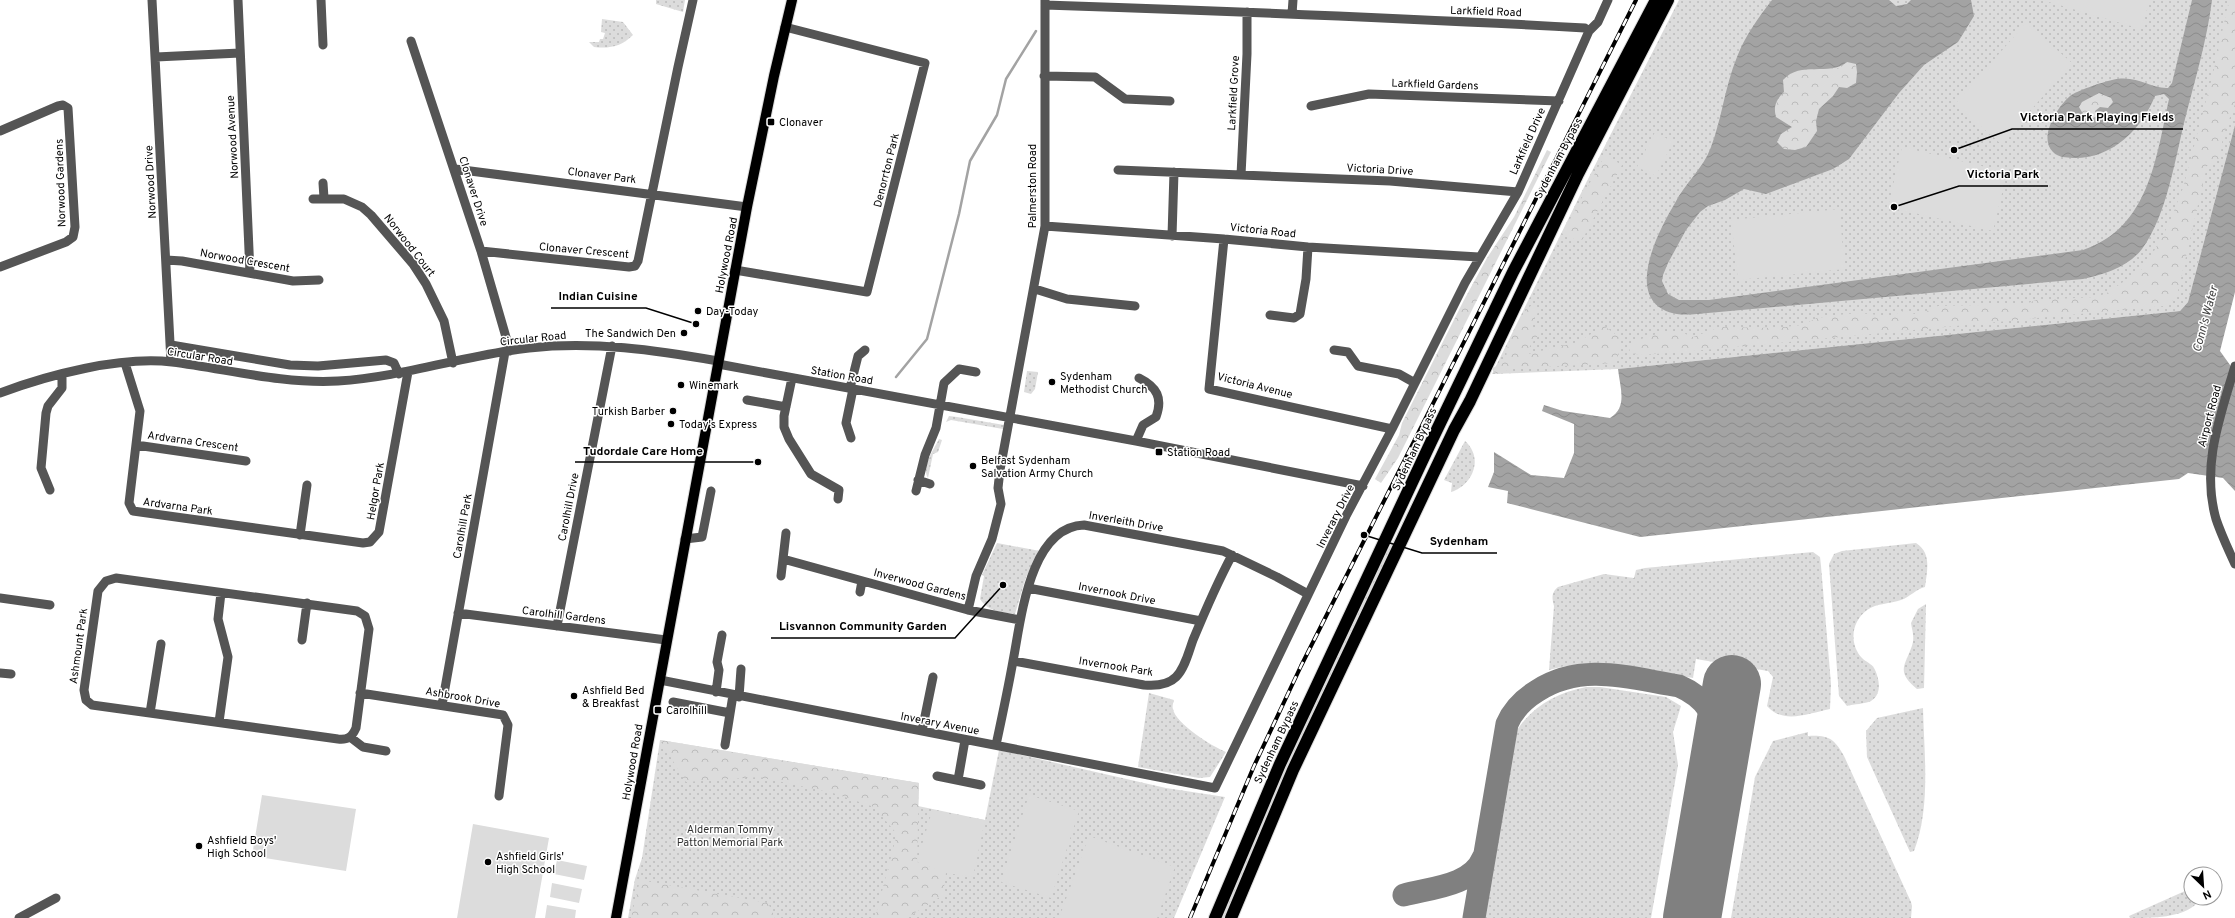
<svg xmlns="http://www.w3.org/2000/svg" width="2235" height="918" font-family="Overpass,sans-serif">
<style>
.green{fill:url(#green-dots)}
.forest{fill:url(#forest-crowns)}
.pitch{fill:#dcdcdc}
.water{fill:url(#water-waves);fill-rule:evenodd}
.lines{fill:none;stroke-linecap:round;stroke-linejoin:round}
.stream{stroke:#a3a3a3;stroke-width:2.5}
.taxiway{stroke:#808080;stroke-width:23}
.runway{stroke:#808080;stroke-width:58}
.major-casing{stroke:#dbdbdb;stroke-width:12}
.highway-casing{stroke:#dbdbdb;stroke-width:14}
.minor{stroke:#555;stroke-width:9}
.major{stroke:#000;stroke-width:10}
.highway{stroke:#000;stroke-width:12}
.rail-casing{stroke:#000;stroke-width:4}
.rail{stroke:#fff;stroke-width:2.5;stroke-dasharray:8;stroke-linecap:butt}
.poi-dot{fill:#000;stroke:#fff;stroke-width:1.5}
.labels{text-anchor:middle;stroke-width:3;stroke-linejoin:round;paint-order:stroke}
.street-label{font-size:11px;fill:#000;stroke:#fff}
.poi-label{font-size:11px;fill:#000;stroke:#fff;text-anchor:start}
.park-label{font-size:11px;fill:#333;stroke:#fff}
.water-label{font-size:12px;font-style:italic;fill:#444;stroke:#fff}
.leader{fill:none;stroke:#000;stroke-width:1.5}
.callout-dot{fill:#000;stroke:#fff;stroke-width:1.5}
.callout-label{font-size:12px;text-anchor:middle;font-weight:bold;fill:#000;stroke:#fff;stroke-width:3;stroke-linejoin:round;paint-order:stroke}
</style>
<defs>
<pattern id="green-dots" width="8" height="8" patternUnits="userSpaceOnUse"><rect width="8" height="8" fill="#dcdcdc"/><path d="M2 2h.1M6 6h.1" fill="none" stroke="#bbb" stroke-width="1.8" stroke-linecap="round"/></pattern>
<pattern id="forest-crowns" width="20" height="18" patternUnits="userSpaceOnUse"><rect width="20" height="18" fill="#dcdcdc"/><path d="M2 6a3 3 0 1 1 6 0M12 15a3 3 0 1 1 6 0" fill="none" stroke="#bbb"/></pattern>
<pattern id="water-waves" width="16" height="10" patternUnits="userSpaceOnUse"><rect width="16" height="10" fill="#a3a3a3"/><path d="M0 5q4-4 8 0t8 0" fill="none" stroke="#8b8b8b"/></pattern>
</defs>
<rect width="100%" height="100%" fill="#fff"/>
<path class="green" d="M656,0H685L683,12L656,4Z
M1679,0H2235V125L2188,302L2180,311L1618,369L1492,374L1587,181Z
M602,19L623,22L633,35C622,46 610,49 594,47L589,42H599L600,39H603L605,33L601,32Z
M1027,371L1038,372L1035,389L1031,394L1024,392Z
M949,416L957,417L1004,425L1003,429L951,420L946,422Z
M939,439L942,440L938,452L933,454L928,478C921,467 934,449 939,439Z
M1465,441C1484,458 1473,485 1451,492L1452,483L1444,480Z
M1413,500L1415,502L1275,796L1226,918H1221L1272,792L1384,556L1395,538Z
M997,543L1040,551L1026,577L1015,614C1002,612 988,612 980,599L984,576L982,575Z
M1916,543C1932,553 1927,571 1925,587C1916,589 1910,597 1901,600C1890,604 1877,603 1867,610C1851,622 1849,644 1862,658C1866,662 1872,664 1874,668C1879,677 1883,694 1871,701C1865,704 1854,704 1847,706L1839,696L1829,564L1834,554L1842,551Z
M1813,552L1820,557L1821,566L1831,684L1830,709C1809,713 1783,725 1767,706L1773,677L1768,671L1696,659L1693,678C1642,669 1600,655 1549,670L1554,606C1552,598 1551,593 1558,587L1604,574L1634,578L1636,570L1645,568Z
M1926,604L1924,688L1917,689C1893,670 1908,663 1913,642C1914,634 1912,630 1911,623L1918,609Z
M1586,687H1600L1666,697L1681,706L1673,732L1678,765L1651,918H1485L1517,730C1534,705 1557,693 1586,687Z
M1149,693L1174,700C1173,703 1172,707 1173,709C1175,723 1213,747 1226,752L1210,777L1199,778L1138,767Z
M1923,708C1924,754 1931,807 1914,851L1910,852L1867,757L1866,731L1877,718Z
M1808,732V736C1828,735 1834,738 1844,756L1911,902L1912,906L1911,918H1731L1755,777L1773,741Z
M660,740L919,783L918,806L985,820L999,750L1166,788L1225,797L1174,918H628L635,879L642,858Z
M2185,891L2197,903C2183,918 2152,918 2130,918L2129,916Z"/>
<path class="forest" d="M2229,0H2235V104L2223,136L2220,159L2207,166L2178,291L2173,300L2164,306L1693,351L1642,355L1630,353L1629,346L1635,341L1663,332L1678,331L1693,337L1720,327L1775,328L1802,325L1817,318L1838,315L1858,313L1889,316L1904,311L1915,314L1925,312L1938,306L2026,304L2036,300L2096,297L2107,293L2142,269L2154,251L2168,226L2183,188L2213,74Z
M1847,62L1855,64L1857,72L1856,83L1847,88L1839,87L1834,96L1819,109L1816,121L1817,131L1806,147L1795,150L1784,149L1777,142L1780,134L1791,127L1776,117C1774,106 1776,100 1784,92L1783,80L1789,73L1798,70L1840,68Z
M2099,93L2111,98L2113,102L2108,108H2103L2094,119L2087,122L2079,107L2082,102Z
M1547,150L1551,152L1398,458L1381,483L1375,479L1399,435L1402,423L1464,300L1487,258L1514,217Z
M1605,155L1622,165L1581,242L1562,234Z
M1535,303L1539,311L1531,323L1532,327L1538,328L1541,331L1530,346L1528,354L1578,342L1604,326L1618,336L1622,345L1615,363L1511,369L1499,374L1493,372V368L1507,360C1503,347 1523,308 1535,303Z
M660,740L919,783L917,862L946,873L943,895L907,918H875L897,834L874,807L833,793L759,777L686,782Z
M640,880L768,903L775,918H631Z"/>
<path class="pitch" d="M2042,0H2150L2141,29Z
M2026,23L2072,63L2001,144L1955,104Z
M1655,132L1673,142L1656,176L1637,167Z
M1902,147L2007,172L1993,231L1888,207Z
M1839,209L1845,269L1738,280L1731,220Z
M262,795L356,809L346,871L252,856Z
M1029,795L1079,811L1051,898L1001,882Z
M932,811L985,820L973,877L946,873L917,862Z
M473,824L549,838L535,918H457Z
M1089,836L1175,867L1157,918H1059Z
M557,860L587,866L584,880L554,874Z
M552,883L582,889L579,903L550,897Z
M547,905L576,910L575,918H545Z"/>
<path class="water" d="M1772,0H1889L1896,6L1907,4L1911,0H1971L1974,16L1958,42L1924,65L1899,93L1849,159L1833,169L1766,194L1744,189L1725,200L1708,206L1700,212L1686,230L1668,263L1663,275L1662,281L1668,294L1679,300H1709L2083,250C2149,228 2156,158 2169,99L2164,94L2155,96C2141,130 2112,159 2073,158C2066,157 2059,158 2053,152C2038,138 2057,107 2070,96C2076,91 2103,82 2112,80C2137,74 2150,89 2168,88L2172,83L2192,0H2212C2207,40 2195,80 2185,119C2175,159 2167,215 2142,249C2128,267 2105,274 2083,279L1708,313C1696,314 1683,316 1672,313C1622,299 1659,230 1675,203C1685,183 1703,169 1711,147C1722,118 1725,86 1737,57C1745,36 1758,18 1772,0ZM1847,62L1856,64L1857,72L1856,83L1847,88L1839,87L1833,96L1819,109L1816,121L1817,131L1806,147L1795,150L1784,149L1777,142L1781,134L1792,127L1776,117C1773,106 1776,100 1784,92L1783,80C1801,60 1829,77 1847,62ZM2099,93L2111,98L2113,102L2108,108L2100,107L2095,111L2097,116L2087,121L2079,107L2082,102Z
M2235,125V292L2220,351L2235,372V491L2223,478L2188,473L2179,479L1640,537L1507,503L1508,491L1488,487L1494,472V452L1531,475L1564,478L1574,453V424L1542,411L1544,405L1563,411L1610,418C1628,407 1620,388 1618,369L2180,311L2188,302Z"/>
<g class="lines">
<path class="stream" d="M896,377L927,339L959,214L970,161L997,115L1006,79L1036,31"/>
<path class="taxiway" d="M1404,895C1430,888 1472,886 1483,858
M1474,918L1507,724C1513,710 1524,699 1537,691C1582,662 1629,678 1679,686C1707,698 1718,718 1721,747"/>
<path class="runway" d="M1692,918L1732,684"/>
<g class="major-casing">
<path id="major" d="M616,918L747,207L774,76L792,0"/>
</g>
<g class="highway-casing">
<path id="highway" d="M1215,918L1280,764L1431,442L1513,272L1656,0
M1231,918L1293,770L1454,430L1470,401L1578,174L1668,0"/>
</g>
<path class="minor" d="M152,0L171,362
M238,0L250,273
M321,0L323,45
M1045,5C1225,11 1405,18 1585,28L1589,31
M1292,14L1293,0
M1589,31L1598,22L1608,0
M411,41L481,251L510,351
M156,57L240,53
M1044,76L1095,77L1125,99L1170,101
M1311,106L1369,94L1559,101
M0,131L58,106L63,105L68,108L75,227L73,237L66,242L0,267
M455,169L747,207
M1118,170L1390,181L1518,192
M1241,175L1247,54V12
M323,183L324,198
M313,199H344L362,207L371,215L413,264L426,284L444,321L453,363
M1045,226L1224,239L1308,247L1479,257
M1172,236L1174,172
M1224,239L1209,389L1392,429
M481,251L629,267L635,266L638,261L678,67L693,0
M166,260L182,261L293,281L319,280
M735,270L867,292L925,63L785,27
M1035,289L1067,299L1135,306
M1270,315L1294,318L1300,314L1306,279L1308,247
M171,345L290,365L318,366L386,360L394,363L399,374
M1334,350L1348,352L1358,366L1399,374L1415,383
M125,363L140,411L129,503L133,511L363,543L370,542L379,532L408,372
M718,364L1136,441L1363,486
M2235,366C2220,417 2201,466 2216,519C2221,534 2228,549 2235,564
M792,378L784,416V427L789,439L811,474L839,490L838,499
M850,388L858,356L865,350
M0,393C48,375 120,356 172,362C228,369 281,384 338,381C403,377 465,355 529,348C593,341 656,350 718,361
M747,400L786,407
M851,438L846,423L853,389
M1136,441L1143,425L1156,417C1163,398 1157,387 1139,378
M136,445L246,461
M918,480L930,484
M50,490L41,468L46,413L48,406L62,388V374
M916,491L925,455L936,428L944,383L959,369L976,372
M300,535L307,485
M685,539L702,537L711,491
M783,559L968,610L1020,620
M781,576L786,533
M116,578L357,611L365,616L369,629L356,728C352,737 348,740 338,739L92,705L86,700L84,690L98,591L106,581Z
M1028,588L1201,621
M860,592L862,581
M0,598L50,605
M968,610L976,576L992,539L1001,504L998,488L1000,470L1045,226V0
M458,613L666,640
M557,626L612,346
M302,640L307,603
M1014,661L1144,685C1155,686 1168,685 1176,677C1185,668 1189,651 1193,640C1205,611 1217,583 1232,555
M0,673L11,674
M660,680L1215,788L1346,516L1392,429L1465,283L1518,192L1589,31
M716,692L719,670L717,662L722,635
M360,693L503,715L508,725L499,796
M739,697L741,669
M673,702L730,713
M442,705L505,352
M150,713L161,644
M219,722L228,657L218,619L221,593
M922,731L933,677
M350,737L363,747L386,751
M725,745L733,695
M996,745C1002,717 1008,689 1013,661C1021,621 1029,527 1084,525L1223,551L1277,577L1308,594
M937,776L981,785
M958,780L965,740
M19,918L56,898"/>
<use href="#major" class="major"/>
<use href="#highway" class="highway"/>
<g class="rail-casing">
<path id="rail" d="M1190,918L1254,766L1301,666L1636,0"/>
</g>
<use href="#rail" class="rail"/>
</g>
<g class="poi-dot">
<rect x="767" y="118" width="8" height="8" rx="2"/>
<circle cx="698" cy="311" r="4"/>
<circle cx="684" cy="333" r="4"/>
<circle cx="1052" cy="382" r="4"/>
<circle cx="681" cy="385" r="4"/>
<circle cx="673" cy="411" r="4"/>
<circle cx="671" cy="424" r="4"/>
<rect x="1155" y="448" width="8" height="8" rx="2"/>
<circle cx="973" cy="466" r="4"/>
<circle cx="574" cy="696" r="4"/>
<rect x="654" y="706" width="8" height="8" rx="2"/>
<circle cx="199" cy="846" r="4"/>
<circle cx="488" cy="862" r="4"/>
</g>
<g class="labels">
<g class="street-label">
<text transform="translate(1486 11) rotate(2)" y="4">Larkfield Road</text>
<text transform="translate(1435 84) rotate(2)" y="4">Larkfield Gardens</text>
<text transform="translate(1233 93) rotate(-87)" y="4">Larkfield Grove</text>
<text transform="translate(232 137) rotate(-93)" y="4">Norwood Avenue</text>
<text transform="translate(1527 141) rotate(-66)" y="4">Larkfield Drive</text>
<text transform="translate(1558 158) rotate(-62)" y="4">Sydenham Bypass</text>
<text transform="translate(1380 169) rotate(3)" y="4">Victoria Drive</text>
<text transform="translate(886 170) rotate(-76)" y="4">Denorrton Park</text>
<text transform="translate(602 175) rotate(7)" y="4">Clonaver Park</text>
<text transform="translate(150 182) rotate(-93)" y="4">Norwood Drive</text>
<text transform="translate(60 183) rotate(-92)" y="4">Norwood Gardens</text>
<text transform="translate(1032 186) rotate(-90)" y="4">Palmerston Road</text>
<text transform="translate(474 191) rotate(72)" y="4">Clonaver Drive</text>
<text transform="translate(1263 230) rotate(6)" y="4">Victoria Road</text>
<text transform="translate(410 245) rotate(52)" y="4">Norwood Court</text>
<text transform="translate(584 250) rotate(5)" y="4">Clonaver Crescent</text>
<text transform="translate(726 255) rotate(-79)" y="4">Holywood Road</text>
<text transform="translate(245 260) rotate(10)" y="4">Norwood Crescent</text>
<text transform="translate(533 338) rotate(-6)" y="4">Circular Road</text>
<text transform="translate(200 356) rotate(9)" y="4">Circular Road</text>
<text transform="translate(842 375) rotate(10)" y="4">Station Road</text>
<text transform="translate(1255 385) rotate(14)" y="4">Victoria Avenue</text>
<text transform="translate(2209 416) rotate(-75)" y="4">Airport Road</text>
<text transform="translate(193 441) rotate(8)" y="4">Ardvarna Crescent</text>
<text transform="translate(1414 449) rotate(-65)" y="4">Sydenham Bypass</text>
<text transform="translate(375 491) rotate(-80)" y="4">Helgor Park</text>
<text transform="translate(178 506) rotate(8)" y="4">Ardvarna Park</text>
<text transform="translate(568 507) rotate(-79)" y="4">Carolhill Drive</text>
<text transform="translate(1335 516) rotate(-63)" y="4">Inverary Drive</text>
<text transform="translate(1126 521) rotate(10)" y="4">Inverleith Drive</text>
<text transform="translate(462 526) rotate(-80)" y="4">Carolhill Park</text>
<text transform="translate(920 584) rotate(15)" y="4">Inverwood Gardens</text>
<text transform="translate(1117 593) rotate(11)" y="4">Invernook Drive</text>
<text transform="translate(564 615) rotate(7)" y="4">Carolhill Gardens</text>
<text transform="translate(78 646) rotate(-82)" y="4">Ashmount Park</text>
<text transform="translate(1116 666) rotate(9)" y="4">Invernook Park</text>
<text transform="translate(463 697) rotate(10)" y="4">Ashbrook Drive</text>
<text transform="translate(940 723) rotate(11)" y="4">Inverary Avenue</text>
<text transform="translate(1276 742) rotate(-65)" y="4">Sydenham Bypass</text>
<text transform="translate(632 762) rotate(-80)" y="4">Holywood Road</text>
</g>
<g class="poi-label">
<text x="779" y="126">Clonaver</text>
<text x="706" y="315">Day-Today</text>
<text x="676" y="337" text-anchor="end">The Sandwich Den</text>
<text x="1060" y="380">Sydenham<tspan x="1060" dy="13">Methodist Church</tspan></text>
<text x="689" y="389">Winemark</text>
<text x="665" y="415" text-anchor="end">Turkish Barber</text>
<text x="679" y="428">Today's Express</text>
<text x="1167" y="456">Station Road</text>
<text x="981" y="464">Belfast Sydenham<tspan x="981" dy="13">Salvation Army Church</tspan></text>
<text x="582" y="694">Ashfield Bed<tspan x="582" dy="13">&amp; Breakfast</tspan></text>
<text x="666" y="714">Carolhill</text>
<text x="207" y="844">Ashfield Boys'<tspan x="207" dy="13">High School</tspan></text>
<text x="496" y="860">Ashfield Girls'<tspan x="496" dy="13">High School</tspan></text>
</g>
<g class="park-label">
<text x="730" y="833">Alderman Tommy<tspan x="730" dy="13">Patton Memorial Park</tspan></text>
</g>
<g class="water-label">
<text transform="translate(2205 319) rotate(-75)" y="4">Conn's Water</text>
</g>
</g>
<path class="leader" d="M1954 150L2012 129H2183M1894 207L1959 186H2048M696 324L646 308H551M758 462L711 462H575M1364 535L1422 553H1497M1003 585L955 638H771"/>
<g class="callout-dot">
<circle cx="1954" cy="150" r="4"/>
<circle cx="1894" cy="207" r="4"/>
<circle cx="696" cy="324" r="4"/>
<circle cx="758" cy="462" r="4"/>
<circle cx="1364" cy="535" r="4"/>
<circle cx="1003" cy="585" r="4"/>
</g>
<g class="callout-label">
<text x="2097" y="121">Victoria Park Playing Fields</text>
<text x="2003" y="178">Victoria Park</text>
<text x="598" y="300">Indian Cuisine</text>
<text x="643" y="455">Tudordale Care Home</text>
<text x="1459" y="545">Sydenham</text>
<text x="863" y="630">Lisvannon Community Garden</text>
</g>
<g transform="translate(2203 886) rotate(155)"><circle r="19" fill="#ffffff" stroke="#999999"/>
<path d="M0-3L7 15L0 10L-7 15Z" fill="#000000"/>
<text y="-6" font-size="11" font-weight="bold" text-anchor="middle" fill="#000000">N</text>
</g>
</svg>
